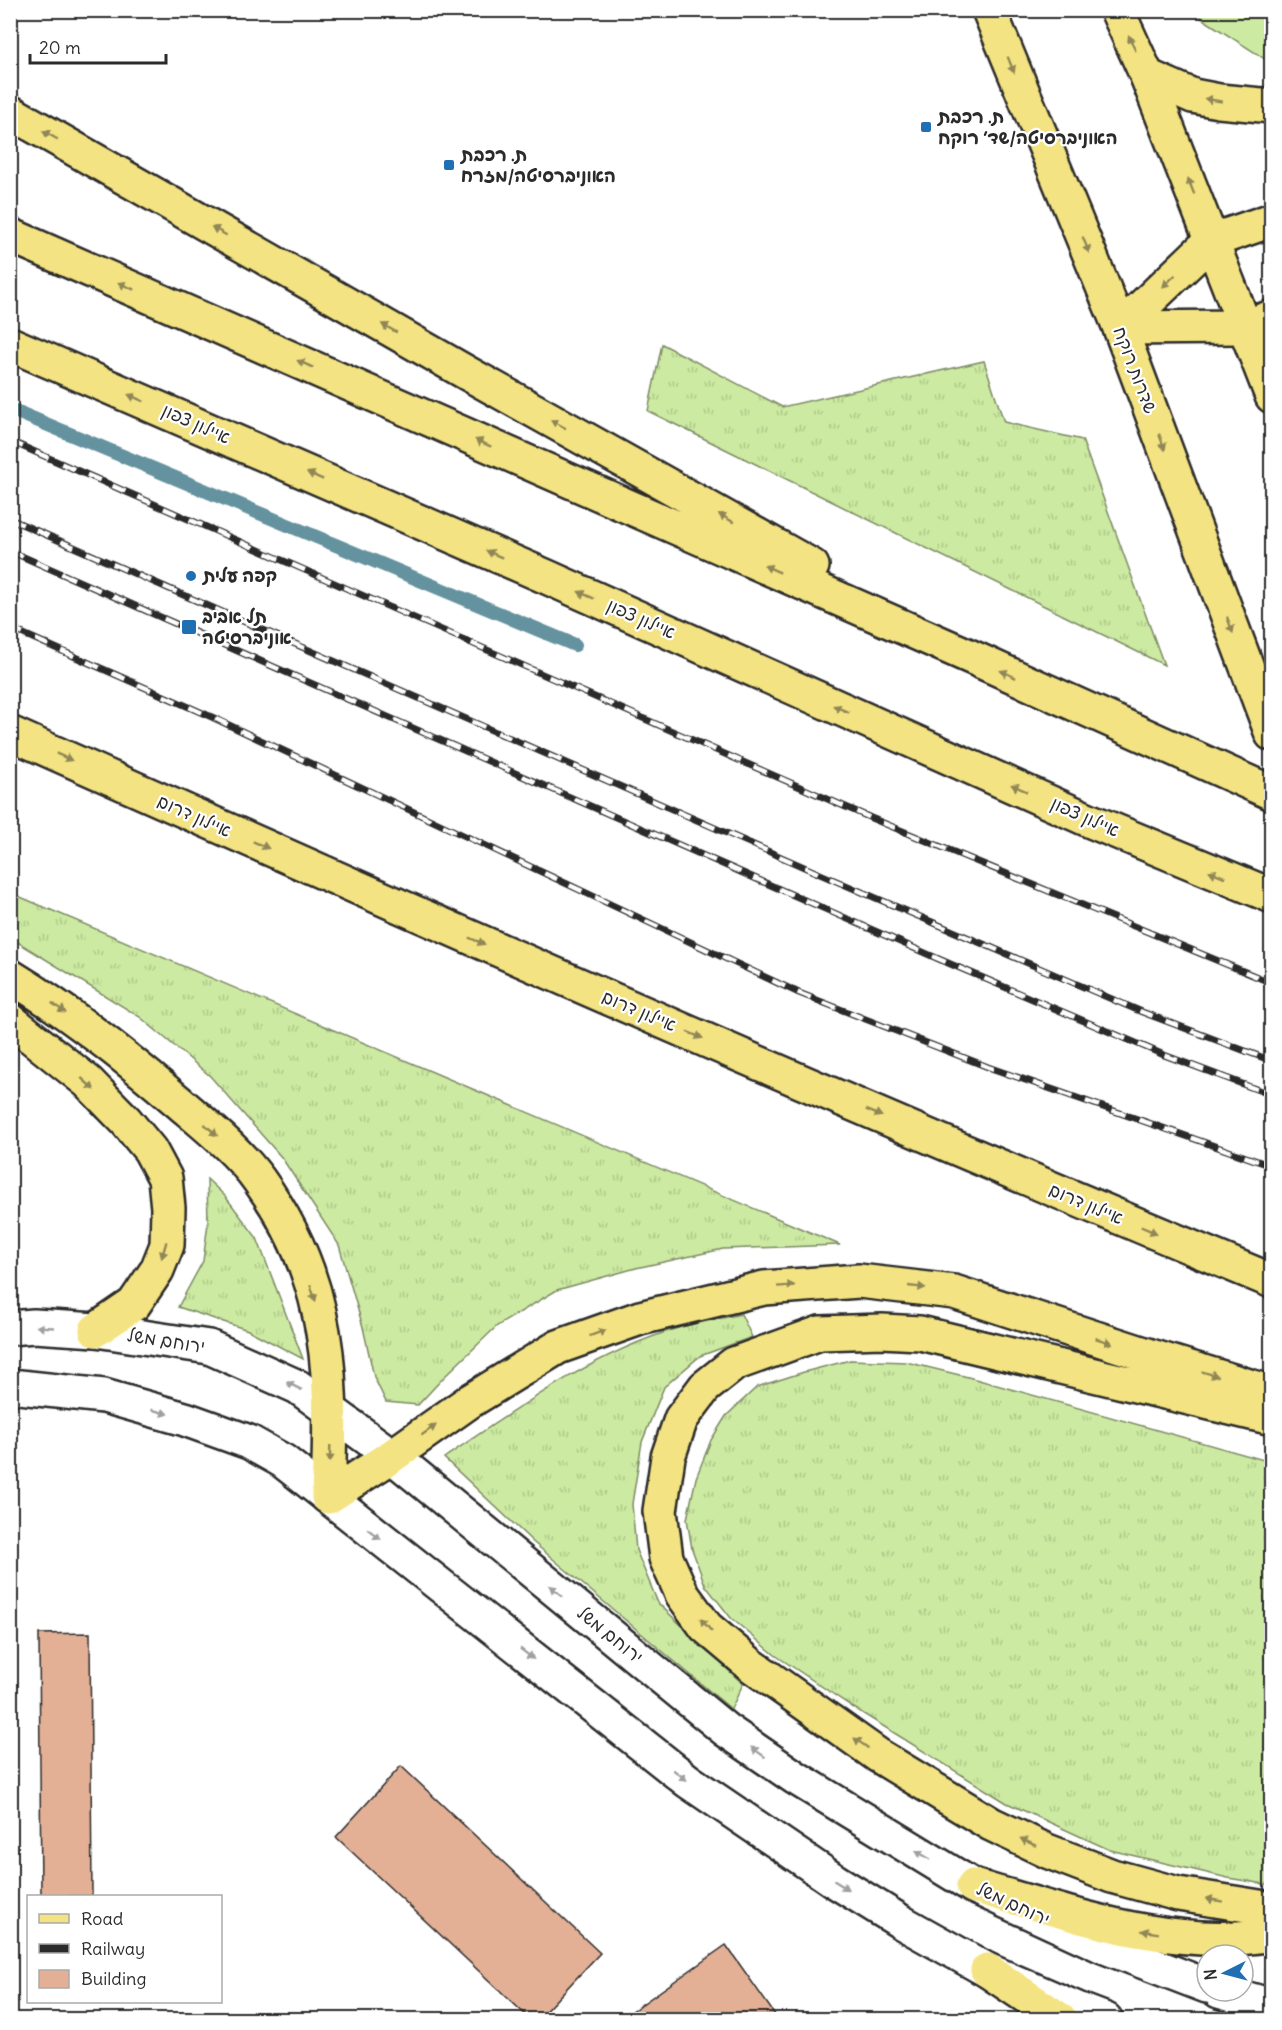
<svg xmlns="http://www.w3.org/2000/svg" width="1282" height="2030" font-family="Delius,'Playpen Sans Hebrew',sans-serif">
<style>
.grass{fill:url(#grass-tufts);stroke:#7c8a66;stroke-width:1.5}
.park{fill:#cceaa1;stroke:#7c8a66;stroke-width:1.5}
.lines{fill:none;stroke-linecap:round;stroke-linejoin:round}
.stream{stroke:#65929f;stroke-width:14}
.building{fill:#e3b096;stroke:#2b2b2b;stroke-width:1.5}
.minor-casing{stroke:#2b2b2b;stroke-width:38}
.major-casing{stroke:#2b2b2b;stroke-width:38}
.highway-casing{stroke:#2b2b2b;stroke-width:38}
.minor{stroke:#fff;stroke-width:33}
.major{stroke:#f4e382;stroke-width:33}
.highway{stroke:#f4e382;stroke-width:33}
.rail-casing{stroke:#2b2b2b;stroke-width:7}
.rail{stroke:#fff;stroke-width:4.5;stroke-dasharray:14;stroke-linecap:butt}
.oneway{fill:#908756}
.oneway2{fill:#a0a0a0}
.poi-dot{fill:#1f6fb2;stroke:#fff;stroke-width:2}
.labels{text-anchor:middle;stroke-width:4.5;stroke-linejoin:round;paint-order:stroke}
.poi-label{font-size:18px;font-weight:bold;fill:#2b2b2b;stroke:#fff;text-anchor:start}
.street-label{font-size:18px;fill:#2b2b2b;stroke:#fff}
</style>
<defs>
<pattern id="grass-tufts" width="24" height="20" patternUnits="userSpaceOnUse" patternTransform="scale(1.5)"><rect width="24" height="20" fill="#cceaa1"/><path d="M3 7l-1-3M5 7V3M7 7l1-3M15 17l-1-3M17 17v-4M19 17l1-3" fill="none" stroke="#afc98b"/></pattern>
</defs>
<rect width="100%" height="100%" fill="#fff"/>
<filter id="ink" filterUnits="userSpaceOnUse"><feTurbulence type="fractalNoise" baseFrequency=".0167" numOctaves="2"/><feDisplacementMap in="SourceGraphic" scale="12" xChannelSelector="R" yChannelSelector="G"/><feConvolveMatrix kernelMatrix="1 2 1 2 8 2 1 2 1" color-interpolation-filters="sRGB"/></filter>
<g filter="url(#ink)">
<path class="grass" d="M662,344L782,407L984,361L1004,422L1082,440L1164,665L648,411Z
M10,893H11L840,1245L723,1249L636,1268L557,1290L497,1326L444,1377L418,1405L386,1402L374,1377L363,1327L339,1245L282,1158L210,1076L140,1017L11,938Z
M207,1179L225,1196L257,1238L303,1359L248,1330L178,1307L203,1261L208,1223Z
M741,1314L752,1337L700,1356L664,1387L642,1442L632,1504L636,1550L658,1603L743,1684L731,1709L534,1543L444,1458C518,1408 592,1354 678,1328C698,1322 720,1319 741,1314Z
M850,1360L906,1362L968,1377L1271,1462V1885L1228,1878L1110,1850L1007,1803L854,1708L775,1655L731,1618L705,1585L692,1549L687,1519L696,1478L711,1440L726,1416L757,1387L804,1372Z
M1271,1954V1986L1264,1985L1265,1955Z"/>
<path class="park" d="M1198,11H1271V63L1201,18Z"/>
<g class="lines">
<path class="stream" d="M10,409L575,645"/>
</g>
<path class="building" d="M90,1633L92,1896H41L39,1634Z
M401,1766L600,1953L538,2019H530L336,1837Z
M726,1945L778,2019H621Z"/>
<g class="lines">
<g class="minor-casing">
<path id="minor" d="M10,1328L34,1326L96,1330L209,1347L298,1387L392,1456L726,1730L796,1778L973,1886L1103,1946L1207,1986
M10,1386L104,1396L185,1419L249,1442L283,1461L688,1781L835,1881L903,1923L987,1970L1077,2009L1106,2020
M1219,1991L1272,2006"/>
</g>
<g class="major-casing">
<path id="major" d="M989,10L1120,328L1272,734
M1117,10L1147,76L1272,396
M973,1886C1067,1912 1172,1952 1272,1934
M987,1970L1061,2020"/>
</g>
<g class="highway-casing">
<path id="highway" d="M1147,76L1193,96L1219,101L1272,106
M10,112L467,373L812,566
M10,235L978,660L1272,793
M1120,328L1211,241L1272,220
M1120,328L1244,327L1272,317
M10,344L547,577L1091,821L1272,896
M10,733C429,920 848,1105 1272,1281
M10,976C71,1013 127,1058 181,1104C208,1127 238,1151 259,1180C287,1219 309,1265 319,1312C333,1373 330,1435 328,1497
M10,1020L88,1082L126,1121L150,1150L165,1178L168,1208L167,1245L157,1270L134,1304L96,1330
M1272,1418L920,1333L882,1331L820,1333L734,1364L705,1387L681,1419L668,1457L660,1511L666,1558L682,1594L706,1627L751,1665L879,1756L991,1824L1047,1851L1112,1876L1178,1894L1272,1909
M328,1497L392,1456L470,1401L558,1347L640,1318L764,1288L859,1281L954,1292L1154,1357L1272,1393"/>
</g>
<use href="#minor" class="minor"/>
<use href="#major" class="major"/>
<use href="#highway" class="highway"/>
<g class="rail-casing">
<path id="rail" d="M10,441L871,818L1272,983
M10,519L820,874L1142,1012L1272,1061
M10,551L941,960L1164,1055L1272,1095
M10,628L214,718L799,993L988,1067L1272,1166"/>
</g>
<use href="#rail" class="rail"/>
</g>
<defs><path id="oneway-solid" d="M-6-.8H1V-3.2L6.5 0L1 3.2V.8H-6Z" transform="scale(1.5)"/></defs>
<g class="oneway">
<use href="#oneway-solid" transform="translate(1132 43) rotate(-114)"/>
<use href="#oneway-solid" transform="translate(1011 65) rotate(68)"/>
<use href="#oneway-solid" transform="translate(1213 100) rotate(-170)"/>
<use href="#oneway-solid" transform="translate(50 135) rotate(-150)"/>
<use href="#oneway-solid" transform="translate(1191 186) rotate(-111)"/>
<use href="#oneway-solid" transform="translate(219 231) rotate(-150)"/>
<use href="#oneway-solid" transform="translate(1086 245) rotate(68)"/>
<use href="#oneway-solid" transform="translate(1169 281) rotate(136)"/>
<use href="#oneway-solid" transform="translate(126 286) rotate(-156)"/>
<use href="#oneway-solid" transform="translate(389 328) rotate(-150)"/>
<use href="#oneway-solid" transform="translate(305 364) rotate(-156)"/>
<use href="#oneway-solid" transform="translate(136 398) rotate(-156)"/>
<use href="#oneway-solid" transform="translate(558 424) rotate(-151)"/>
<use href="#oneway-solid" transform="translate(1162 442) rotate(70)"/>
<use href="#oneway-solid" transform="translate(483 443) rotate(-156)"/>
<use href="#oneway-solid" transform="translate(315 476) rotate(-156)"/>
<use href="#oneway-solid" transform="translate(726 518) rotate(-151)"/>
<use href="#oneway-solid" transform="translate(494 554) rotate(-156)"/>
<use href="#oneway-solid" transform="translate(772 569) rotate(-156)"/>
<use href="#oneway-solid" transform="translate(586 595) rotate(-156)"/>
<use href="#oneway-solid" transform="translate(1230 625) rotate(70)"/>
<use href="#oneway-solid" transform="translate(1008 674) rotate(-155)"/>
<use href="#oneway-solid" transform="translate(841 709) rotate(-156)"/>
<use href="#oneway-solid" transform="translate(64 757) rotate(24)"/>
<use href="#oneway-solid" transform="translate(1019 788) rotate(-156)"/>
<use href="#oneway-solid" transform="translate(261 845) rotate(24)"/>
<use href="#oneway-solid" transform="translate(1217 874) rotate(-158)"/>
<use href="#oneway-solid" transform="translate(477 941) rotate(23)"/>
<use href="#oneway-solid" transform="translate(59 1008) rotate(36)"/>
<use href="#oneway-solid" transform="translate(695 1035) rotate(23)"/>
<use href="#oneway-solid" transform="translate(88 1084) rotate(42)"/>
<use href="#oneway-solid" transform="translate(874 1113) rotate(23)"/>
<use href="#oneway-solid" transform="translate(211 1130) rotate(42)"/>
<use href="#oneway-solid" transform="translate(1149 1230) rotate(23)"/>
<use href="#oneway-solid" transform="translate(164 1250) rotate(106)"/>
<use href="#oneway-solid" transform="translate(786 1286) rotate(-4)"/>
<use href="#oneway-solid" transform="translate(917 1287) rotate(6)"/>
<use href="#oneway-solid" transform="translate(313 1293) rotate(72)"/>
<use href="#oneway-solid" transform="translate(598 1333) rotate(-20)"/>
<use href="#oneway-solid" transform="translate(1104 1341) rotate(18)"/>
<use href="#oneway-solid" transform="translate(1210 1374) rotate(17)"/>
<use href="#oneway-solid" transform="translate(429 1430) rotate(-35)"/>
<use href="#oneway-solid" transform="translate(330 1454) rotate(92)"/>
<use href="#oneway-solid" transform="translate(706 1625) rotate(-132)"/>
<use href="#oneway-solid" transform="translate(861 1743) rotate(-145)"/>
<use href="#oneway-solid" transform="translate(1028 1842) rotate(-154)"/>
<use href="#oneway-solid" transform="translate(1214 1900) rotate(-170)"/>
<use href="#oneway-solid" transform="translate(1150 1932) rotate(-171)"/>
</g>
<g class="oneway2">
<use href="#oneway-solid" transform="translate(45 1327) rotate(-177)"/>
<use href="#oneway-solid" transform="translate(294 1386) rotate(-153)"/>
<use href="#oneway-solid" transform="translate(160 1412) rotate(16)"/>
<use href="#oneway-solid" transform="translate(374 1534) rotate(38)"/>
<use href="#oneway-solid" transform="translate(556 1591) rotate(-141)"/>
<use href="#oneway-solid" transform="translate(527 1654) rotate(38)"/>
<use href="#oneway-solid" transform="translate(758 1752) rotate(-145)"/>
<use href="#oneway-solid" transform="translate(680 1775) rotate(38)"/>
<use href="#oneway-solid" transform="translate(923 1855) rotate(-149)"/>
<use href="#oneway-solid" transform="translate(841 1885) rotate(32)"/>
</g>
</g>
<g class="poi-dot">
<rect x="920" y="121" width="12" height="12" rx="3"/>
<rect x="443" y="159" width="12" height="12" rx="3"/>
<circle cx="191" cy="576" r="6"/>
<rect x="181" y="619" width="16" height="16" rx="3"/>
</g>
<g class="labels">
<g class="poi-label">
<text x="938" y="123">ת. רכבת<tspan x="938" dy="21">האוניברסיטה/שד׳ רוקח</tspan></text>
<text x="461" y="161">ת. רכבת<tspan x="461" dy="21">האוניברסיטה/מזרח</tspan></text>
<text x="203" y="582">קפה עלית</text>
<text x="202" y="623">תל אביב<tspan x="202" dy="21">אוניברסיטה</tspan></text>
</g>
<g class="street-label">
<text transform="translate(1135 370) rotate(69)" y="6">שדרות רוקח</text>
<text transform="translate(196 424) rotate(24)" y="6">איילון צפון</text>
<text transform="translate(641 619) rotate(24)" y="6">איילון צפון</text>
<text transform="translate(194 816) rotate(24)" y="6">איילון דרום</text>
<text transform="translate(1085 817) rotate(24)" y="6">איילון צפון</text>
<text transform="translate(639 1011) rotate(23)" y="6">איילון דרום</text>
<text transform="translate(1086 1204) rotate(23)" y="6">איילון דרום</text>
<text transform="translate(166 1341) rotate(9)" y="6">ירוחם משל</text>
<text transform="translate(610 1635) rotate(39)" y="6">ירוחם משל</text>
<text transform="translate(1013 1904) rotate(25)" y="6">ירוחם משל</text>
</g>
</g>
<rect width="1282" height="2030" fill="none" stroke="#fff" stroke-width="36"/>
<rect x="18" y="18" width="1246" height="1994" fill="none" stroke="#2b2b2b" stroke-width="2" filter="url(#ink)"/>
<rect x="27" y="1895" width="195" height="108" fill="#ffffff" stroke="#aaaaaa" stroke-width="1.5"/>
<rect x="39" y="1914" width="30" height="9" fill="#f4e382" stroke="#aaaaaa" stroke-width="1.5"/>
<text x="81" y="1925" font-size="18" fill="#2b2b2b">Road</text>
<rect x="39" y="1944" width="30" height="9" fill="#2b2b2b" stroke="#aaaaaa" stroke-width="1.5"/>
<text x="81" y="1955" font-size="18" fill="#2b2b2b">Railway</text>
<rect x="39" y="1970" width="30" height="18" fill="#e3b096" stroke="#aaaaaa" stroke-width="1.5"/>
<text x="81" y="1985" font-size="18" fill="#2b2b2b">Building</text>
<g transform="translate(1225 1973) rotate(264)"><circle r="28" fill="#ffffff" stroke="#aaaaaa" stroke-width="1.5"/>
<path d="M0-4.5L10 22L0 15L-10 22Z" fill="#1f6fb2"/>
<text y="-9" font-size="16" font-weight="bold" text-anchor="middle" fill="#2b2b2b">N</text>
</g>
<path d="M30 54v9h136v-9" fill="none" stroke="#2b2b2b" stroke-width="3"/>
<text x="39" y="54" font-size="18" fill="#2b2b2b" stroke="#ffffff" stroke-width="4.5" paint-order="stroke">20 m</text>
</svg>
